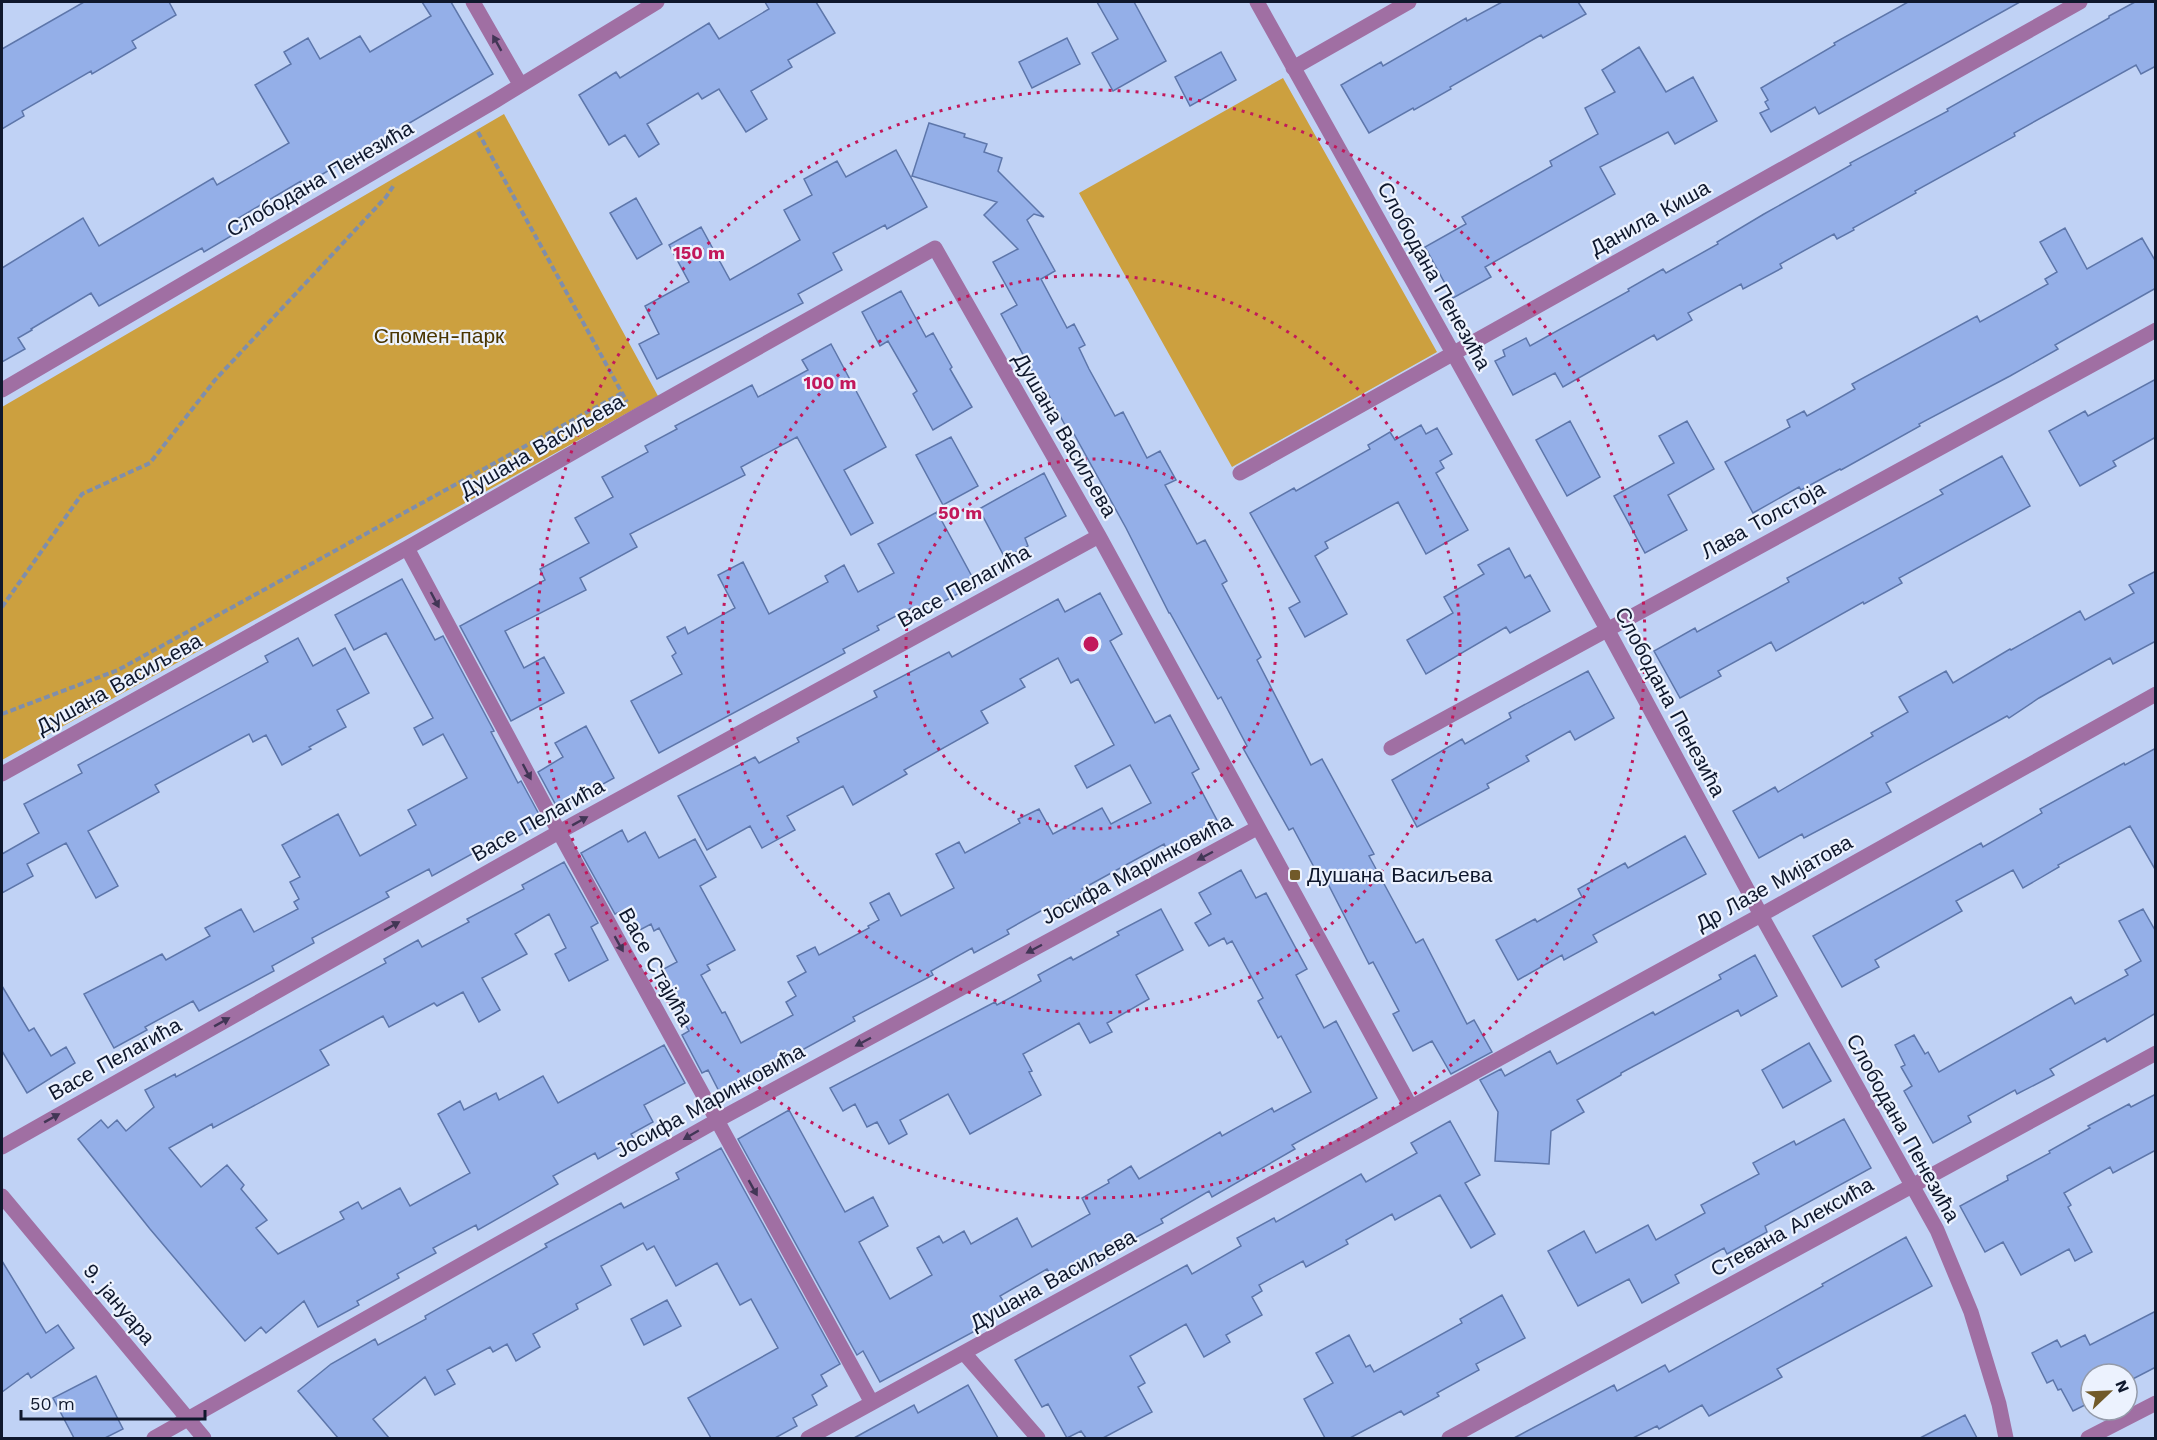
<svg xmlns="http://www.w3.org/2000/svg" width="2157" height="1440" font-family="'Work Sans',sans-serif">
<style>
.green{fill:#cca03f}
.building{fill:#94afe8;stroke:#5d76aa;stroke-width:1.5}
.lines{fill:none;stroke-linecap:round;stroke-linejoin:round}
.path{stroke:#7f8eac;stroke-width:4;stroke-dasharray:6 3;stroke-linecap:butt}
.minor{stroke:#a06fa3;stroke-width:15}
.tertiary{stroke:#a06fa3;stroke-width:15}
.oneway{fill:#423656}
.ring{fill:none;stroke:#c2185b;stroke-width:3;stroke-dasharray:3 6}
.poi-dot{fill:#715a2a;stroke:#ecf2fe;stroke-width:2}
.labels{text-anchor:middle;stroke-width:4.5;stroke-linejoin:round;paint-order:stroke}
.street-label{font-size:21px;fill:#0f182d;stroke:#ecf2fe}
.park-label{font-size:21px;fill:#4a3500;stroke:#ecf2fe}
.poi-label{font-size:21px;fill:#0f182d;stroke:#ecf2fe;text-anchor:start}
.centre{fill:#c2185b;stroke:#ecf2fe;stroke-width:3}
.ring-label{font-size:18px;text-anchor:middle;font-weight:bold;fill:#c2185b;stroke:#ecf2fe;stroke-width:4.5;stroke-linejoin:round;paint-order:stroke}
</style>
<rect width="100%" height="100%" fill="#c0d2f5"/>
<path class="green" d="M1283,78L1437,352L1232,467L1079,193Z
M504,114L658,396L2,760V407Z"/>
<path class="building" d="M84,2H169L176,15L132,41L136,48L92,74L91,71L22,111L24,116L2,129V49Z
M422,2H451L493,74L304,185L301,181L237,219L243,229L204,252L202,248L99,306L91,293L31,329L32,330L18,338L25,349L2,362V268L83,218L99,246L213,178L217,185L289,143L255,85L291,64L284,52L308,38L320,59L360,36L370,52L431,16Z
M765,2H816L835,33L788,60L792,67L751,91L767,119L746,132L719,89L702,99L698,93L647,124L659,144L639,157L625,135L609,145L579,95L616,72L620,78L709,23L719,39L769,9Z
M1097,2H1134L1166,61L1113,91L1092,53L1118,39Z
M1502,2H1578L1586,14L1543,38L1541,35L1450,87L1451,89L1414,110L1413,108L1369,133L1341,85L1381,62L1383,66L1466,18L1467,21Z
M1908,2H2020L1819,114L1815,107L1771,132L1760,113L1769,109L1765,102L1768,100L1761,88L1835,45L1834,43Z
M2135,2H2156V66L2141,74L2136,65L2014,133L2015,136L1915,191L1916,193L1853,228L1854,230L1837,239L1834,234L1780,264L1782,268L1743,289L1741,284L1688,313L1692,320L1657,340L1654,335L1563,387L1555,373L1513,395L1495,361L1505,356L1503,350L1526,338L1530,346L1629,291L1628,289L1663,269L1666,273L1718,244L1717,242L1764,214L1851,165L1850,163L1948,111L1947,109L2109,18V16Z
M1067,38L1080,64L1032,88L1019,62Z
M1639,47L1666,92L1693,77L1717,121L1675,144L1668,132L1600,167L1615,194L1485,267L1491,277L1453,298L1425,247L1466,224L1462,217L1552,166L1550,161L1598,134L1585,108L1615,92L1602,70Z
M1221,52L1236,80L1190,106L1175,77Z
M929,123L965,134L964,137L987,144L984,152L1002,158L998,171L1044,217L1034,214L1027,220L1055,271L1041,279L1067,328L1074,324L1085,345L1079,348L1089,369L1115,416L1123,412L1147,458L1160,451L1176,480L1165,485L1197,544L1205,540L1227,581L1222,584L1261,657L1257,660L1311,765L1322,759L1374,854L1369,856L1416,943L1423,939L1467,1024L1474,1020L1492,1052L1451,1074L1432,1041L1413,1051L1393,1014L1399,1011L1373,962L1369,964L1326,880L1322,882L1293,828L1289,830L1243,748L1247,746L1221,697L1218,699L1170,613H1169L1126,528L1074,434L1071,436L1047,392L1044,393L1001,314L1017,305L993,262L1018,249L984,215L997,202L912,176Z
M896,150L927,207L887,229L885,225L833,253L842,270L798,294L803,303L657,379L639,344L659,334L645,306L689,282L669,245L701,227L730,280L800,240L784,210L812,195L804,179L837,161L846,177Z
M636,198L662,244L637,259L610,213Z
M2065,228L2087,269L2142,238L2156,262V288L2055,345L2058,349L2010,376L1919,424L1920,426L1841,470L1840,469L1801,490L1799,487L1753,513L1725,462L1790,427L1787,420L1804,411L1807,416L1855,389L1852,384L1977,316L1980,322L2048,284L2045,279L2057,272L2040,242Z
M901,291L926,337L933,333L952,367L950,369L972,407L933,430L913,394L917,391L888,341L880,346L862,312Z
M831,344L886,447L844,470L873,523L851,535L797,437L741,467L745,475L630,534L637,547L580,578L586,590L505,631L524,668L544,657L564,693L511,721L460,626L545,580L540,569L589,543L575,518L613,497L602,477L648,452L645,446L677,429L675,426L752,385L758,397L808,370L802,360Z
M2156,379V437L2113,461L2116,466L2080,486L2049,431L2085,411L2088,416Z
M1570,421L1600,477L1567,496L1536,440Z
M1687,421L1714,469L1668,495L1687,530L1645,553L1614,496L1674,463L1659,436Z
M1421,425L1426,434L1437,428L1452,454L1440,461L1444,468L1436,473L1468,530L1426,554L1398,502L1325,542L1328,548L1315,556L1347,614L1305,637L1289,608L1300,602L1250,513L1294,488L1296,491L1370,449L1368,445L1390,432L1395,440Z
M951,437L978,486L943,505L916,455Z
M2002,456L2030,506L1899,578L1902,583L1864,604L1863,602L1776,651L1771,642L1718,671L1721,676L1680,698L1654,651L1695,628L1697,632L1789,582L1787,578L1943,494L1940,490Z
M1044,473L1066,516L1025,538L1028,546L1005,558L979,509Z
M937,512L976,584L941,603L939,600L914,614L911,608L877,626L879,630L843,649L845,653L659,753L631,701L682,674L672,656L676,653L667,637L685,627L688,634L735,608L718,575L743,562L769,614L828,582L825,576L844,565L858,592L894,573L878,544Z
M1509,548L1525,578L1530,575L1550,611L1510,633L1506,627L1426,674L1407,640L1453,613L1444,597L1484,574L1478,565Z
M2156,571V641L2113,664L2110,658L2039,698L2009,718L2007,716L1886,783L1891,792L1804,838L1802,834L1759,858L1733,811L1775,787L1778,792L1873,736L1871,733L1908,712L1899,697L1946,671L1953,683L2010,649L2011,650L2080,611L2085,620L2134,593L2129,585Z
M402,579L435,640L443,636L494,731L491,732L518,783L521,781L541,818L538,820L540,824L511,840L508,834L432,876L429,869L386,892L389,897L312,938L314,943L272,966L274,971L199,1011L193,1001L145,1027L147,1030L114,1048L84,994L162,954L166,960L210,936L205,928L241,909L254,932L298,909L294,902L299,899L290,882L300,877L282,845L338,814L360,856L416,825L408,810L467,778L443,734L423,745L414,728L433,718L386,633L354,650L335,615Z
M1100,593L1122,634L1110,641L1155,723L1170,715L1199,769L1192,773L1219,824L1168,852L1164,844L1082,889L1084,891L1047,911L1046,908L1007,930L1009,934L974,953L972,948L931,971L933,975L853,1017L855,1021L802,1050L805,1055L723,1099L708,1070L702,1073L682,1035L689,1031L665,988L668,986L660,971L677,962L659,928L654,931L651,924L636,932L624,910L615,914L581,853L622,830L628,842L645,832L659,858L695,839L716,877L700,886L735,950L707,965L710,970L701,975L722,1013L725,1012L741,1043L793,1015L786,1002L796,996L788,982L806,972L797,956L815,947L819,955L869,928L868,926L879,920L870,903L889,893L901,916L954,888L936,854L959,842L965,853L1020,823L1018,819L1039,809L1053,834L1102,808L1111,824L1151,803L1130,765L1087,788L1075,766L1114,745L1078,679L1071,683L1058,658L1020,679L1025,687L981,711L988,723L904,770L907,774L853,805L843,786L787,816L795,830L762,848L750,826L707,850L678,796L755,757L759,763L799,742L797,738L877,697L874,691L949,652L952,657L1058,599L1065,612Z
M298,638L313,666L345,648L369,693L337,710L346,727L309,747L311,749L282,765L266,735L253,742L249,734L155,785L159,792L88,831L118,886L96,898L66,843L27,864L33,876L2,893V854L39,833L24,804L82,773L78,765L268,662L265,656Z
M1588,671L1614,718L1575,740L1570,731L1526,756L1529,761L1487,784L1489,788L1417,827L1392,780L1462,739L1465,744L1511,718L1509,713Z
M586,726L614,778L558,809L538,772L563,757L555,743Z
M2156,748V871L2130,826L2058,865L2059,867L2023,888L2013,870L1956,901L1962,911L1875,960L1879,967L1842,987L1813,936L1981,843L1983,847L2042,813L2040,809L2124,763L2125,765Z
M1685,836L1706,874L1593,935L1597,942L1564,960L1562,955L1518,980L1496,940L1535,919L1537,922L1582,897L1578,889L1625,863L1628,868Z
M564,862L598,923L591,927L608,960L569,981L555,954L566,948L549,914L515,934L527,954L482,978L500,1010L479,1022L463,992L437,1006L434,1003L389,1027L383,1016L320,1050L329,1065L213,1128L212,1124L169,1148L201,1187L227,1165L244,1185L241,1189L267,1220L256,1228L278,1254L344,1219L340,1212L358,1202L362,1209L400,1188L410,1206L470,1173L438,1114L460,1101L464,1110L496,1093L499,1100L543,1076L558,1103L664,1045L685,1083L644,1105L653,1122L631,1134L634,1139L598,1159L595,1153L553,1176L558,1184L478,1230L476,1225L433,1248L436,1253L397,1274L399,1278L357,1301L359,1305L318,1327L304,1301L266,1333L261,1327L245,1341L150,1229L78,1139L101,1120L108,1128L117,1120L126,1131L154,1107L145,1090L175,1074L176,1077L386,963L384,959L418,940L422,947L469,922L467,919L524,889L522,885Z
M1241,870L1256,898L1266,893L1307,969L1296,975L1324,1028L1336,1021L1377,1098L1292,1145L1295,1149L1212,1197L1209,1191L1161,1219L1163,1223L1129,1241L1131,1245L1096,1265L1094,1260L1055,1281L1047,1269L1000,1296L1005,1304L984,1316L988,1324L880,1382L863,1351L857,1355L738,1139L789,1110L845,1212L873,1197L888,1226L859,1242L890,1299L932,1275L917,1248L939,1236L943,1243L964,1231L971,1244L1017,1218L1032,1247L1090,1214L1082,1198L1109,1183L1108,1180L1131,1166L1139,1179L1220,1132L1222,1136L1272,1108L1274,1112L1311,1092L1281,1036L1278,1038L1258,1001L1263,998L1232,941L1227,944L1224,938L1209,946L1195,923L1211,914L1199,893Z
M1161,909L1183,950L1136,975L1149,999L1107,1023L1112,1032L1090,1043L1079,1023L1023,1054L1032,1071L1029,1072L1041,1095L970,1134L948,1094L900,1120L907,1134L889,1144L877,1122L867,1127L855,1104L843,1111L830,1088L995,1002L997,1005L1041,981L1038,975L1071,957L1073,960L1119,935L1117,932Z
M2143,909L2156,932V1013L2107,1042L2105,1038L2050,1069L2054,1075L2017,1094L2015,1090L1968,1116L1971,1122L1933,1143L1904,1091L1912,1086L1901,1067L1905,1065L1895,1045L1914,1035L1925,1054L1928,1052L1939,1072L2071,997L2075,1004L2128,975L2125,970L2141,961L2119,921Z
M1755,955L1777,996L1741,1016L1738,1010L1621,1073V1075L1577,1100L1584,1112L1551,1131L1549,1164L1495,1161L1498,1112L1480,1080L1501,1069L1505,1076L1550,1051L1557,1064L1653,1012L1655,1015L1721,979L1719,975Z
M2,986L29,1031L34,1028L51,1056L66,1047L75,1063L27,1093L2,1051Z
M1809,1043L1831,1081L1783,1108L1762,1070Z
M2156,1094V1150L2113,1173L2110,1167L2064,1193L2071,1205L2068,1207L2092,1252L2075,1261L2069,1249L2021,1275L2003,1242L1985,1252L1960,1206L2008,1180L2007,1176L2050,1153L2049,1151L2090,1128L2088,1126L2129,1104L2131,1107Z
M1844,1119L1871,1168L1765,1226L1767,1232L1727,1254L1724,1248L1675,1275L1679,1283L1642,1303L1629,1279L1578,1306L1548,1251L1584,1231L1596,1253L1648,1225L1656,1240L1705,1213L1701,1205L1759,1174L1753,1163L1794,1141L1796,1145Z
M1450,1121L1480,1175L1465,1183L1495,1234L1471,1248L1440,1195L1395,1220L1392,1214L1346,1240L1348,1244L1306,1267L1303,1261L1259,1285L1262,1291L1252,1297L1262,1315L1226,1335L1230,1342L1204,1357L1186,1324L1130,1356L1145,1383L1138,1387L1152,1412L1103,1438H1086L1081,1431L1067,1438L1048,1404L1042,1407L1015,1360L1187,1265L1192,1274L1241,1246L1237,1238L1274,1218L1276,1222L1361,1174L1366,1182L1417,1153L1411,1143Z
M721,1148L840,1364L821,1375L827,1386L812,1395L817,1405L793,1418L797,1426L775,1438H711L688,1398L778,1348L751,1299L740,1305L717,1263L676,1286L654,1246L647,1250L643,1243L601,1266L611,1285L576,1304L578,1309L533,1334L540,1347L516,1361L507,1344L493,1352L490,1347L447,1370L455,1384L435,1395L425,1377L373,1419L389,1438H338L298,1391L331,1364L375,1339L378,1345L426,1319L425,1316L547,1247L545,1244L621,1203L624,1208L679,1179L676,1173Z
M1906,1237L1932,1286L1777,1369L1782,1377L1709,1416L1702,1405L1659,1429L1657,1426L1633,1438H1514L1614,1385L1617,1391L1665,1365L1669,1372L1823,1286L1822,1284Z
M2,1261L46,1333L58,1325L74,1348L31,1378L28,1373L2,1392Z
M1502,1295L1525,1338L1476,1364L1479,1370L1437,1393L1439,1396L1404,1415L1401,1411L1350,1438H1325L1304,1399L1333,1383L1316,1353L1349,1335L1366,1367L1370,1365L1374,1372L1462,1323L1460,1319Z
M667,1300L681,1326L644,1345L631,1319Z
M2156,1311V1367L2127,1382V1374H2091V1402L2073,1411L2061,1389L2058,1390L2053,1380L2047,1383L2032,1353L2057,1340L2061,1347L2085,1335L2090,1345Z
M96,1376L123,1429L105,1438H74L53,1398Z
M968,1385L998,1438H854L914,1405L918,1413Z
M1965,1415L1977,1438H1920Z"/>
<g class="lines">
<path class="path" d="M478,132L627,402
M2,607L82,494L150,463L215,380L386,197L394,185
M2,714L118,670L622,393"/>
<path class="minor" d="M473,2L520,84
M1257,2L1607,629L1761,915L1937,1230L1971,1312L1999,1404L2006,1438
M1293,68L1409,2
M2,390L495,101L657,2
M1240,473L2080,2
M407,548L559,832L872,1403
M1391,748L2156,330
M2,774L407,548L635,417L935,248L1099,536L1411,1107
M2,1147L559,832L1099,536
M964,1353L1038,1438
M154,1438L716,1121L1257,828
M808,1438L1761,915L2156,694
M1449,1438L2156,1053
M2088,1438L2156,1403"/>
<path class="tertiary" d="M2,1196L204,1438"/>
</g>
<defs><path id="oneway-solid" d="M-6-.8H1V-3.2L6.5 0L1 3.2V.8H-6Z" transform="scale(1.5)"/></defs>
<g class="oneway">
<use href="#oneway-solid" transform="translate(497 43) rotate(-119)"/>
<use href="#oneway-solid" transform="translate(435 600) rotate(62)"/>
<use href="#oneway-solid" transform="translate(527 772) rotate(62)"/>
<use href="#oneway-solid" transform="translate(580 821) rotate(-29)"/>
<use href="#oneway-solid" transform="translate(1205 856) rotate(152)"/>
<use href="#oneway-solid" transform="translate(392 926) rotate(-29)"/>
<use href="#oneway-solid" transform="translate(619 944) rotate(61)"/>
<use href="#oneway-solid" transform="translate(1034 949) rotate(152)"/>
<use href="#oneway-solid" transform="translate(222 1022) rotate(-29)"/>
<use href="#oneway-solid" transform="translate(863 1042) rotate(152)"/>
<use href="#oneway-solid" transform="translate(52 1118) rotate(-29)"/>
<use href="#oneway-solid" transform="translate(691 1135) rotate(150)"/>
<use href="#oneway-solid" transform="translate(753 1188) rotate(61)"/>
</g>
<g class="ring">
<circle cx="1091" cy="644" r="185"/>
<circle cx="1091" cy="644" r="369"/>
<circle cx="1091" cy="644" r="554"/>
</g>
<rect class="poi-dot" x="1289" y="869" width="12" height="12" rx="3"/>
<g class="labels">
<g class="street-label">
<text transform="translate(320 179) rotate(-30)" y="7">Слободана Пенезића</text>
<text transform="translate(1650 218) rotate(-29)" y="7">Данила Киша</text>
<text transform="translate(1434 276) rotate(61)" y="7">Слободана Пенезића</text>
<text transform="translate(1065 435) rotate(60)" y="7">Душана Васиљева</text>
<text transform="translate(542 446) rotate(-30)" y="7">Душана Васиљева</text>
<text transform="translate(1763 520) rotate(-29)" y="7">Лава Толстоја</text>
<text transform="translate(964 586) rotate(-29)" y="7">Васе Пелагића</text>
<text transform="translate(119 684) rotate(-29)" y="7">Душана Васиљева</text>
<text transform="translate(1670 702) rotate(62)" y="7">Слободана Пенезића</text>
<text transform="translate(538 820) rotate(-29)" y="7">Васе Пелагића</text>
<text transform="translate(1137 869) rotate(-28)" y="7">Јосифа Маринковића</text>
<text transform="translate(1774 883) rotate(-29)" y="7">Др Лазе Мијатова</text>
<text transform="translate(656 967) rotate(61)" y="7">Васе Стајића</text>
<text transform="translate(115 1059) rotate(-29)" y="7">Васе Пелагића</text>
<text transform="translate(710 1101) rotate(-29)" y="7">Јосифа Маринковића</text>
<text transform="translate(1903 1128) rotate(61)" y="7">Слободана Пенезића</text>
<text transform="translate(1792 1227) rotate(-29)" y="7">Стевана Алексића</text>
<text transform="translate(1053 1280) rotate(-29)" y="7">Душана Васиљева</text>
<text transform="translate(119 1304) rotate(50)" y="7">9. јануара</text>
</g>
<g class="park-label">
<text x="439" y="343">Спомен-парк</text>
</g>
<g class="poi-label">
<text x="1307" y="882">Душана Васиљева</text>
</g>
</g>
<circle cx="1091" cy="644" r="9" class="centre"/>
<g class="ring-label">
<text x="699" y="259">150 m</text>
<text x="830" y="389">100 m</text>
<text x="960" y="519">50 m</text>
</g>
<rect width="2157" height="1440" fill="none" stroke="#0f182d" stroke-width="6"/>
<g transform="translate(2109 1392) rotate(67)"><circle r="28" fill="#ecf2fe" stroke="#949baa" stroke-width="1.5"/>
<path d="M0-4.5L10 22L0 15L-10 22Z" fill="#715a2a"/>
<text y="-9" font-size="16" font-weight="bold" text-anchor="middle" fill="#0f182d">N</text>
</g>
<path d="M21 1410v9h184v-9" fill="none" stroke="#0f182d" stroke-width="3"/>
<text x="30" y="1410" font-size="18" fill="#0f182d" stroke="#ecf2fe" stroke-width="4.5" paint-order="stroke">50 m</text>
</svg>
